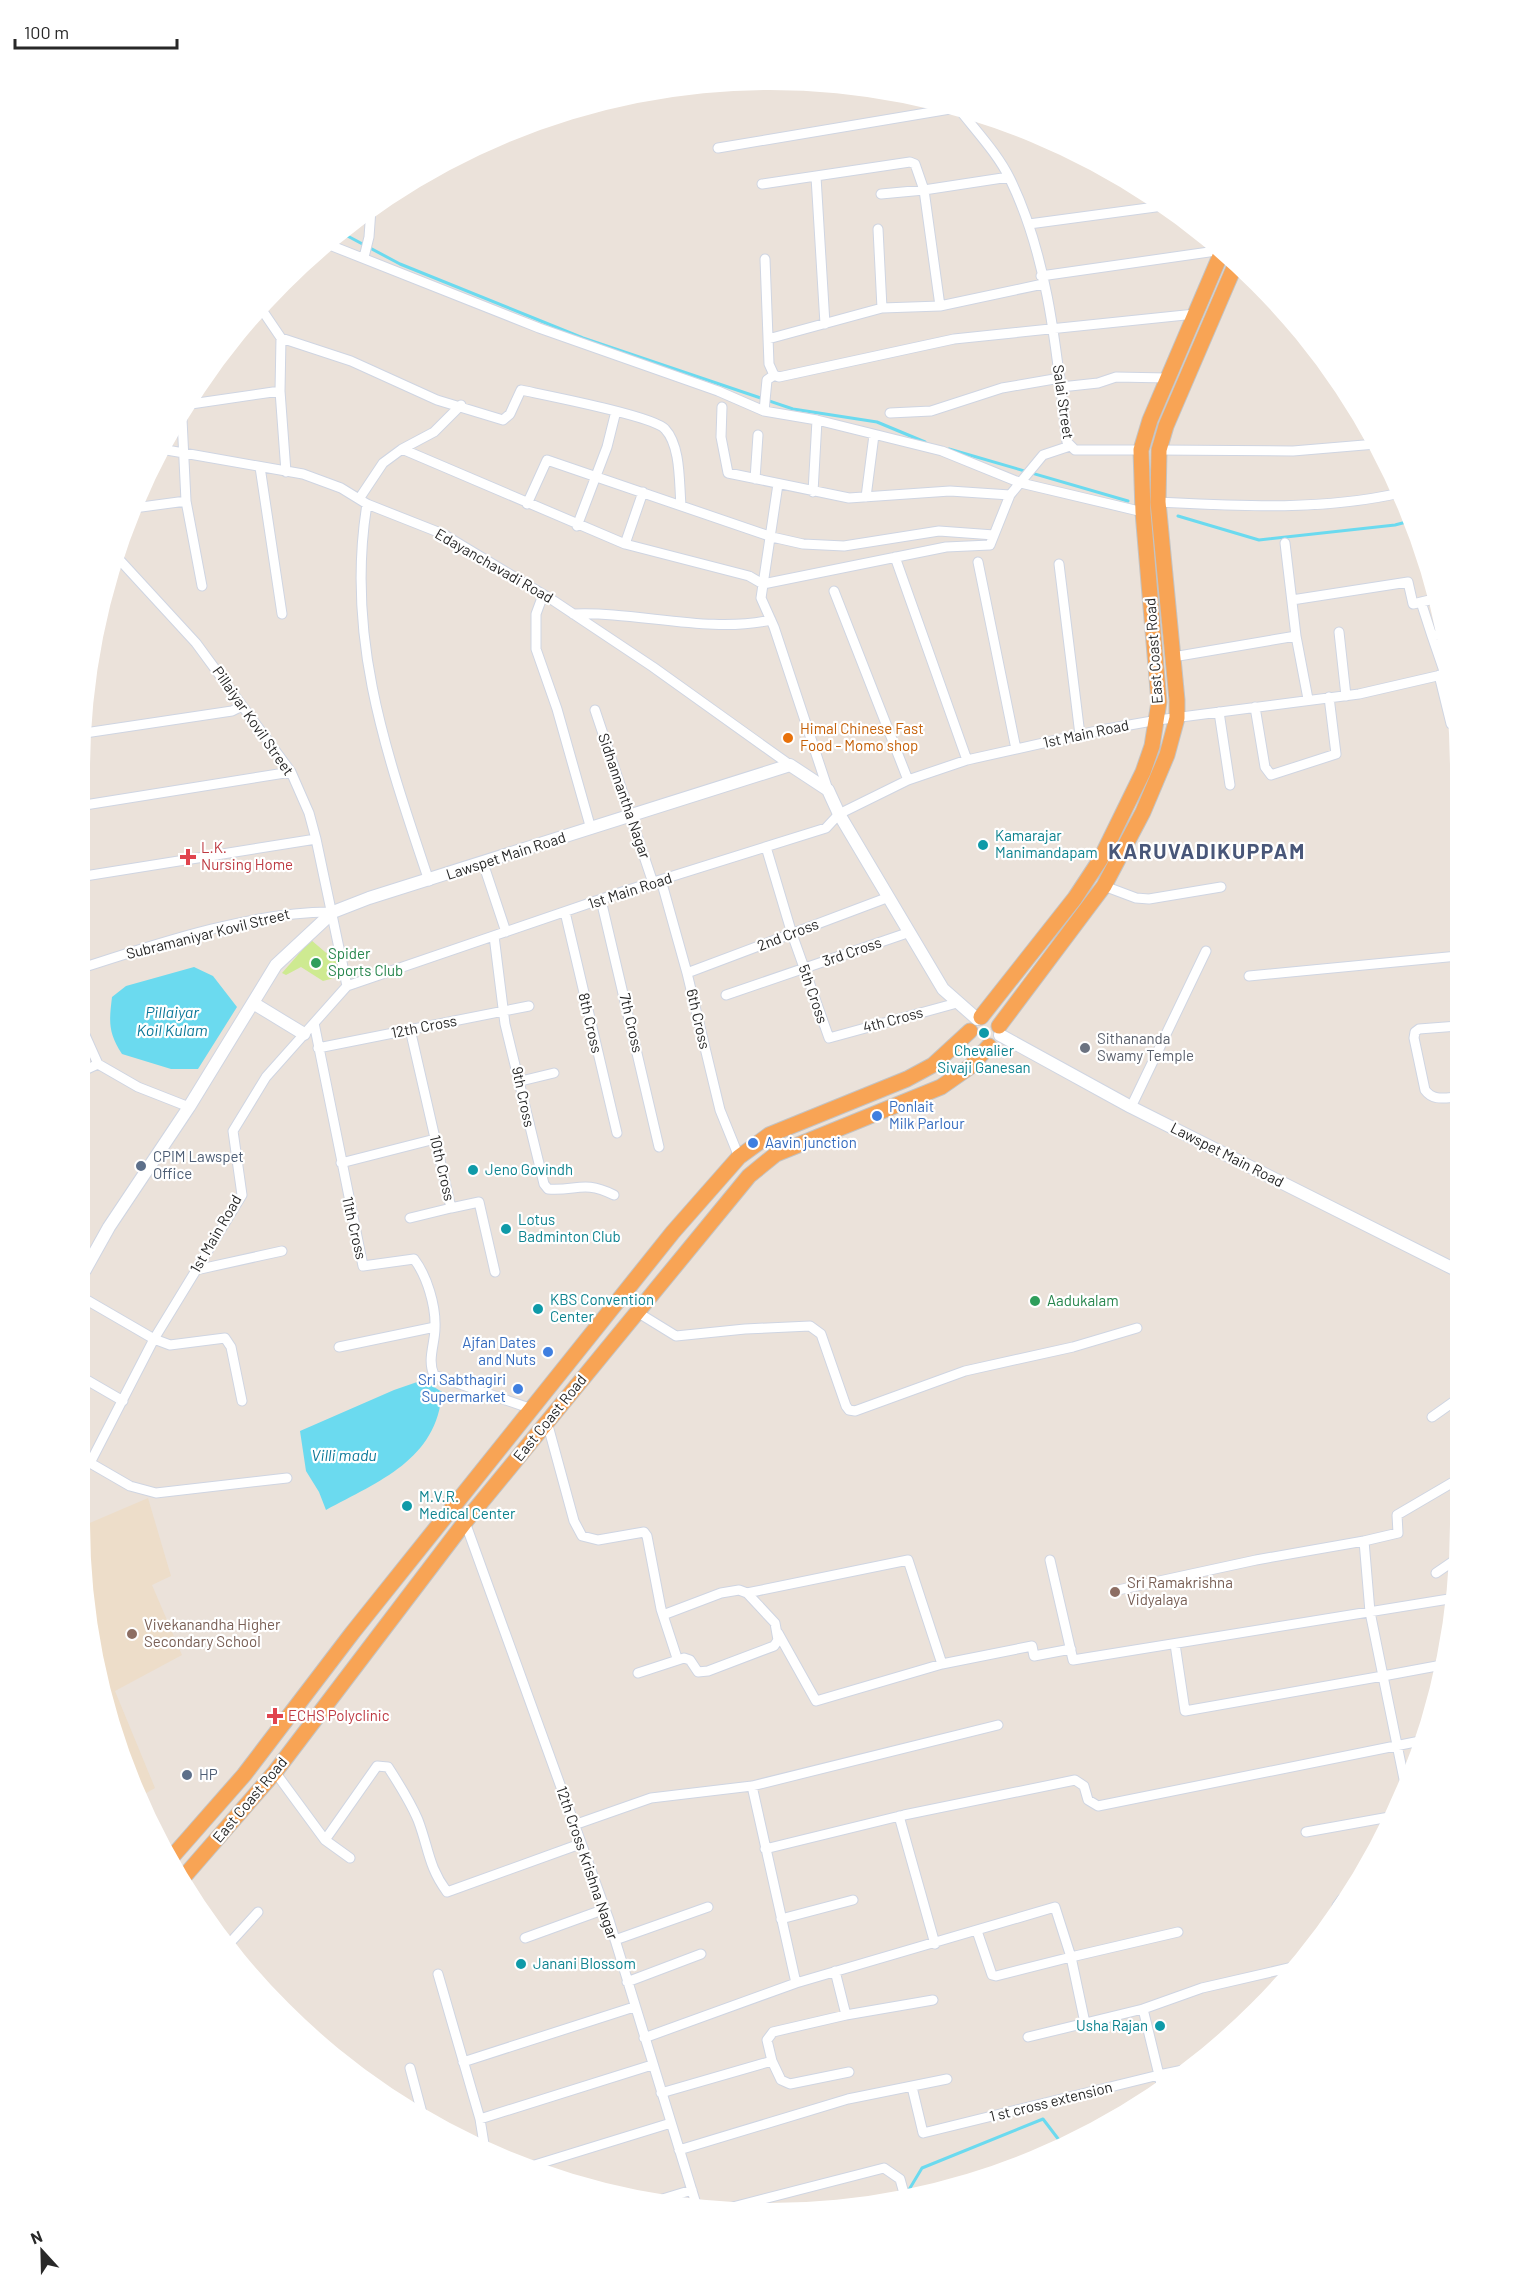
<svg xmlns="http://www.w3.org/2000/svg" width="1540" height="2293" font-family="Barlow,sans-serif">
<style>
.education{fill:#edddc9}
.pitch{fill:#ceea91}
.water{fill:#6bdaef}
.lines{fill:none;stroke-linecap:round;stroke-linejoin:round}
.stream{stroke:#6bdaef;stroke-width:3}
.minor-casing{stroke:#cfd5e2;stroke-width:11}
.tertiary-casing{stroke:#cfd5e2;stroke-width:14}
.trunk-casing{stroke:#c3c3c3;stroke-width:17}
.minor{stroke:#fff;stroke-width:9}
.tertiary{stroke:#fff;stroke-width:12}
.trunk{stroke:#f8a455;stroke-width:15}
.food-dot{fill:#e8710a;stroke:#fff;stroke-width:2}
.culture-dot{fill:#0f9aa8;stroke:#fff;stroke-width:2}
.health-dot{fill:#e0444e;stroke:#fff;stroke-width:2}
.leisure-dot{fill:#2e9e5b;stroke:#fff;stroke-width:2}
.worship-dot{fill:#6b7280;stroke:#fff;stroke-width:2}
.shop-dot{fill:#3f7fe0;stroke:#fff;stroke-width:2}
.service-dot{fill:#5c6f8a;stroke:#fff;stroke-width:2}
.education-dot{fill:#8d6e63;stroke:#fff;stroke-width:2}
.labels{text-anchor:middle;stroke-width:4.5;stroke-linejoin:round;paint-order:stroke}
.street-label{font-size:15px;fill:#282828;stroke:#fff}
.food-label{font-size:15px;fill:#c56008;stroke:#fff;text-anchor:start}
.culture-label{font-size:15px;fill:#0d838f;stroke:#fff;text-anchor:start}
.health-label{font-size:15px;fill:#be3a42;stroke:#fff;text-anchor:start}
.leisure-label{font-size:15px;fill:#27864d;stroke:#fff;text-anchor:start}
.worship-label{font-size:15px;fill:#5b616d;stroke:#fff;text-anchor:start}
.shop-label{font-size:15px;fill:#366cbe;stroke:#fff;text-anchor:start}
.service-label{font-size:15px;fill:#4e5e75;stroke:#fff;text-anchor:start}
.education-label{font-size:15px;fill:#785e54;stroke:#fff;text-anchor:start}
.water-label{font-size:16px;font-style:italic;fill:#0c7899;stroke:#fff}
.district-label{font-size:21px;font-weight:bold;letter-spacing:1.5px;fill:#495779;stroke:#fff}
</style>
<rect width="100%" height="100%" fill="#ebe2da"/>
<path class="education" d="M148,1498L171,1576L152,1585L182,1655L115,1691L155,1788L141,1796L116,1745L85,1613V1525Z"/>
<path class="pitch" d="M311,940L344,968L342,976L323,981L301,967L286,975L282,973Z"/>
<path class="water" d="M194,967L213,976L237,1007L198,1069H171L122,1054C108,1032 109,1022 112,997L126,986Z
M423,1380L442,1392C437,1460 379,1481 326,1510L319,1492L306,1471L300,1431L394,1390Z"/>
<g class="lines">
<path class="stream" d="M340,232L400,264L583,338L793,409L877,422L925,442
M949,449L1128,501
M1178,516L1259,540L1395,525L1410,521
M907,2193L922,2168L1043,2119L1059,2140L1071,2139"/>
<g class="minor-casing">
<path id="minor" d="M959,109C976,131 998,154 1010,179C1049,259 1057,355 1067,442L1075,450H1143
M718,148L956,108
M816,177L825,324
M762,184L910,162L915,164L924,190L940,306
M881,194L924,190L1009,177
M1029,224L1163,206
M878,229L882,308L940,306L1043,284
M327,244L539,328L718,391L764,411L817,420L942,451L1021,483L1143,512
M364,257L369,237L371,209
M765,259L769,364L774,375L779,377L954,339L1195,314
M1041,276L1223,250
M260,307L281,338L280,391L286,472
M281,338L351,361L437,400L503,420L510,414L521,390C544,395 654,416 665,429C681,446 679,483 681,505
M768,339L882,308
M1061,387L1098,383L1116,377L1167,378
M191,404L280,391
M722,407L721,437L728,473L849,498L950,491L1010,495
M764,411L767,380L774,375
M890,413L931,411L1002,388L1060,378
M182,419L186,501L202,586
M161,449L303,474L341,488L367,504L443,534L554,601L653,667L790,765
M402,449L625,544L749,576L763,584L946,547L990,545L1010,495L1043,455L1070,446
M1157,450L1293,451L1376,444
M260,467L282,614
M755,479L758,435
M778,484L761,598L774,627L828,790
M813,492L817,420
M866,497L874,435
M359,499L383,463L402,449L434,432L461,405
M1158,502C1239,506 1321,511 1400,493
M367,504C345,639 387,755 429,881
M527,504L547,460L772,537L803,544L844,546L939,531L994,535
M134,508L186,501
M577,526L607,447L616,411
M1285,543L1296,636
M625,544L643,492
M116,556L196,643L291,772L309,813L316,839L347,986
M895,557L967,760
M978,562L1016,749
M1059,564L1080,735
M834,591L908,780
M543,595L536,614V649L557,709L591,829
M1292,600L1408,582L1413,604L1438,598
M1421,602L1432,636
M573,614C637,611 708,634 771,620
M1339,632L1346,696
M1444,633L1432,636L1445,674
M1173,657L1296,636L1308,699
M1439,675L1451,724L1459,722
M1255,707L1265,767L1271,775L1336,754L1329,697
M595,710L653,883
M1219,712L1230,785
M85,733L232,711L242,706
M85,805L291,772
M766,847L792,934L829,1038L957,1003
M483,863L506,932
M85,876L316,839
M661,880L687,973L720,1110L739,1157
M1104,886L1136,898L1149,899L1221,887
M601,900L659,1147
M565,912L617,1133
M494,936L505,1024L544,1184L548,1189C578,1191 583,1180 614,1195
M85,967C159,943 255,911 333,912
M687,973L889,897
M1249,976L1458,956
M726,995L910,932
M314,1023L363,1266L414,1259C427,1276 436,1306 435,1328C435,1343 427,1360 434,1375L532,1409
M410,1029L451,1208L479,1202L495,1272
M85,1035L98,1064L138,1087L189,1107
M318,1048L529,1006
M85,1070L98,1064
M521,1081L554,1073
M1457,1097C1444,1098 1433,1101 1425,1090L1414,1038L1415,1032L1419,1029L1458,1026
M1131,1107L1206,951
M341,1163L435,1139
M410,1218L451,1208
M196,1270L282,1251
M85,1299L154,1339L170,1345L225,1338L231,1347L242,1401
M637,1312L676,1336L745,1329L810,1326L821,1334L846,1406L849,1410L855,1411L965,1371L1073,1347L1137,1328
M339,1347L435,1327
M85,1379L123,1401
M1432,1417L1456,1400
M547,1422L574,1521L582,1536L598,1540L644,1532L647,1536L661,1609L677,1658
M85,1460L130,1486L156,1493L287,1478
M90,1463L154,1339L242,1195L233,1131L266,1077L347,986L625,891L826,828L839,814L908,780L967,760L1101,730L1158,720L1359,694L1450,673
M465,1522L609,1920L697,2207
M1364,1541L1398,1533L1397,1515L1455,1481
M1050,1560L1073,1660L1455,1598
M1436,1573L1455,1560
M1118,1590L1256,1560L1364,1541L1370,1612L1383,1676L1185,1711L1175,1644
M747,1593L908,1560L942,1664
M778,1633L816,1701L942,1664L1032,1646L1034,1656L1071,1649
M638,1673L684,1658L690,1660L698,1672L708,1671L774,1646L778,1640L775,1623L747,1593L739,1590L721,1593L663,1615
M275,1772L325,1840L350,1858
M752,1786L796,1983
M1406,1789L1383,1676L1442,1665
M899,1816L935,1944
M574,1825L651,1798L752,1786L998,1725
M1306,1832L1395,1816
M325,1840L377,1766L388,1767C399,1784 410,1801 418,1820C429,1849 428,1866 447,1892L580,1844
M765,1849L904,1815L1075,1780L1084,1786L1088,1800L1098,1806L1425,1740
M1337,1906L1342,1899
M781,1919L853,1900
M525,1938L605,1909
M615,1940L708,1907
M228,1945L258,1912
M835,1971L846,2015
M438,1974L480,2119L484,2144L479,2145
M627,1982L701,1954
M1085,2023L1071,1957L1178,1932
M1028,2037L1143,2009
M644,2038L796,1983L1055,1907L1071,1957L996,1976L992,1975L977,1931
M772,2061L781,2080L790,2084L849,2072
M463,2062L634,2007
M410,2068L422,2113
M1193,2068L1159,2075L1143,2009L1202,1988L1297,1966
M912,2087L923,2133L1159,2075L1162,2089
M661,2093L772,2061L767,2040L773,2032L846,2015L933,2000
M480,2119L652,2065
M679,2150L848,2099L947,2079
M525,2168L671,2123
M656,2201L692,2190
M717,2211L884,2168L900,2179L905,2197"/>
</g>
<g class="tertiary-casing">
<path id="tertiary" d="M253,1003L304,1034
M1000,1035L1131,1107L1456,1270
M85,1270L109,1227L189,1107L276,965L333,912L369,898L790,765L828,790L839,814L943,989L977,1019"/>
</g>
<g class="trunk-casing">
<path id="trunk" d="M981,1017L1075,898L1100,860L1143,772L1152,746L1159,702L1143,512L1141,450L1150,420L1223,249
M999,1026L1104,886L1143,812L1167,755L1177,718V700L1158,502L1159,450L1166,426L1236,263
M172,1857L244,1775L353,1632L673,1232L739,1157L769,1135L907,1079L933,1065L970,1031
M182,1879L275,1772L465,1522L749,1176L776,1154L941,1087L971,1066L989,1046"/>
</g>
<use href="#minor" class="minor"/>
<use href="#tertiary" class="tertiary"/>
<use href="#trunk" class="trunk"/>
</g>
<circle class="food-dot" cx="788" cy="738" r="6"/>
<g class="culture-dot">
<circle cx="983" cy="845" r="6"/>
<circle cx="984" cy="1033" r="6"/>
<circle cx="473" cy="1170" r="6"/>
<circle cx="506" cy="1229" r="6"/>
<circle cx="538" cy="1309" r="6"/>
<circle cx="407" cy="1506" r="6"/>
<circle cx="521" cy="1964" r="6"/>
<circle cx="1160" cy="2026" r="6"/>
</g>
<g class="health-dot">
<path d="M185 848h6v6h6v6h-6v6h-6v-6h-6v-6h6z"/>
<path d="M272 1707h6v6h6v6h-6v6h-6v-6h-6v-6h6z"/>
</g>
<g class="leisure-dot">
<circle cx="316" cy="963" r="6"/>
<circle cx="1035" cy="1301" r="6"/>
</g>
<circle class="worship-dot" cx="1085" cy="1048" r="6"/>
<g class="shop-dot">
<circle cx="877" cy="1116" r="6"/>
<circle cx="753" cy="1143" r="6"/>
<circle cx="548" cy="1352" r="6"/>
<circle cx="518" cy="1389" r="6"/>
</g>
<g class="service-dot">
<circle cx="141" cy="1166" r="6"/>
<circle cx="187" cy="1775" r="6"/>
</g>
<g class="education-dot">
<circle cx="1115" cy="1592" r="6"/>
<circle cx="132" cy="1634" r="6"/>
</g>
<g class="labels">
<g class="street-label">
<text transform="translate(1063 402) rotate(82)" y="5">Salai Street</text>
<text transform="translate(494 566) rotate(30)" y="5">Edayanchavadi Road</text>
<text transform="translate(1154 651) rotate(-94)" y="5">East Coast Road</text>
<text transform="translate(253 721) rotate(55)" y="5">Pillaiyar Kovil Street</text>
<text transform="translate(1086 734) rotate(-12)" y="5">1st Main Road</text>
<text transform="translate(624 796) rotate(71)" y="5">Sidhannantha Nagar</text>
<text transform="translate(506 856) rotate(-18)" y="5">Lawspet Main Road</text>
<text transform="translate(630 891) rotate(-18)" y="5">1st Main Road</text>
<text transform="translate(208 934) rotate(-14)" y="5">Subramaniyar Kovil Street</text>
<text transform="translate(788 935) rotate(-21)" y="5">2nd Cross</text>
<text transform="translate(852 952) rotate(-19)" y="5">3rd Cross</text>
<text transform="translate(813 994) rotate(71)" y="5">5th Cross</text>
<text transform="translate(698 1019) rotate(77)" y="5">6th Cross</text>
<text transform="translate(893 1020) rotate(-15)" y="5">4th Cross</text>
<text transform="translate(590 1023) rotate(77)" y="5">8th Cross</text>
<text transform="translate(631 1023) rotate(77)" y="5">7th Cross</text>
<text transform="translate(424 1027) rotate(-11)" y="5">12th Cross</text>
<text transform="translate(523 1097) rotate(78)" y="5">9th Cross</text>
<text transform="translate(1227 1155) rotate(27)" y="5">Lawspet Main Road</text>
<text transform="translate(442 1168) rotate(77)" y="5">10th Cross</text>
<text transform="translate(354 1228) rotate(77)" y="5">11th Cross</text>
<text transform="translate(216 1234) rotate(-60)" y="5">1st Main Road</text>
<text transform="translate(550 1418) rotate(-51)" y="5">East Coast Road</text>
<text transform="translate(250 1800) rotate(-50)" y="5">East Coast Road</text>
<text transform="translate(587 1863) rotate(71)" y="5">12th Cross Krishna Nagar</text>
<text transform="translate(1051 2102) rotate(-14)" y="5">1 st cross extension</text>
</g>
<g class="food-label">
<text x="800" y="734">Himal Chinese Fast<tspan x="800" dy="17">Food - Momo shop</tspan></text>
</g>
<g class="culture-label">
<text x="995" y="841">Kamarajar<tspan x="995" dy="17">Manimandapam</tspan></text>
<text x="984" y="1056" text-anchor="middle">Chevalier<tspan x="984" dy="17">Sivaji Ganesan</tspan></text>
<text x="485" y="1175">Jeno Govindh</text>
<text x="518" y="1225">Lotus<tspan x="518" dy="17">Badminton Club</tspan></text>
<text x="550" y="1305">KBS Convention<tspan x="550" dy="17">Center</tspan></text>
<text x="419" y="1502">M.V.R.<tspan x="419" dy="17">Medical Center</tspan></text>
<text x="533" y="1969">Janani Blossom</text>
<text x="1148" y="2031" text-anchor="end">Usha Rajan</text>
</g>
<g class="health-label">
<text x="201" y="853">L.K.<tspan x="201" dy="17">Nursing Home</tspan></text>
<text x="288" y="1721">ECHS Polyclinic</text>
</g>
<g class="leisure-label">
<text x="328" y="959">Spider<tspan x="328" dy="17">Sports Club</tspan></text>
<text x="1047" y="1306">Aadukalam</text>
</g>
<g class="worship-label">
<text x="1097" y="1044">Sithananda<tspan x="1097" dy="17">Swamy Temple</tspan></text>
</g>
<g class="shop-label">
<text x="889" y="1112">Ponlait<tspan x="889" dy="17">Milk Parlour</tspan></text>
<text x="765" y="1148">Aavin junction</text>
<text x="536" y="1348" text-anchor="end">Ajfan Dates<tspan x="536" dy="17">and Nuts</tspan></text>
<text x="506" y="1385" text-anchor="end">Sri Sabthagiri<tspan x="506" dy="17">Supermarket</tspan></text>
</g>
<g class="service-label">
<text x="153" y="1162">CPIM Lawspet<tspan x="153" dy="17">Office</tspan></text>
<text x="199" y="1780">HP</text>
</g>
<g class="education-label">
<text x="1127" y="1588">Sri Ramakrishna<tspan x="1127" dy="17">Vidyalaya</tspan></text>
<text x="144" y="1630">Vivekanandha Higher<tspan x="144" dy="17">Secondary School</tspan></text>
</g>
<g class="water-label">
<text x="172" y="1018">Pillaiyar<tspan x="172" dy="18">Koil Kulam</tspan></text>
<text x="344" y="1461">Villi madu</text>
</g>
<g class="district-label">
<text x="1207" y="859">KARUVADIKUPPAM</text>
</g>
</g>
<path d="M0 0H1540V2293H0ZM770 90H770A680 680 0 0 1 1450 770V1523A680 680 0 0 1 770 2203H770A680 680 0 0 1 90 1523V770A680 680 0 0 1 770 90Z" fill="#fff" fill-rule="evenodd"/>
<g transform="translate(42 2251) rotate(338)" stroke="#ffffff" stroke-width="4.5" paint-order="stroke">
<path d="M0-4.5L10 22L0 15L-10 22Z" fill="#282828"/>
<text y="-9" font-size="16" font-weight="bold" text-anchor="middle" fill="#282828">N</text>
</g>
<path d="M15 39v9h162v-9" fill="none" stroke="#282828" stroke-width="3"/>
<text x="24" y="39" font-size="18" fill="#282828" stroke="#ffffff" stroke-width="4.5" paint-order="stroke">100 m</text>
</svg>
